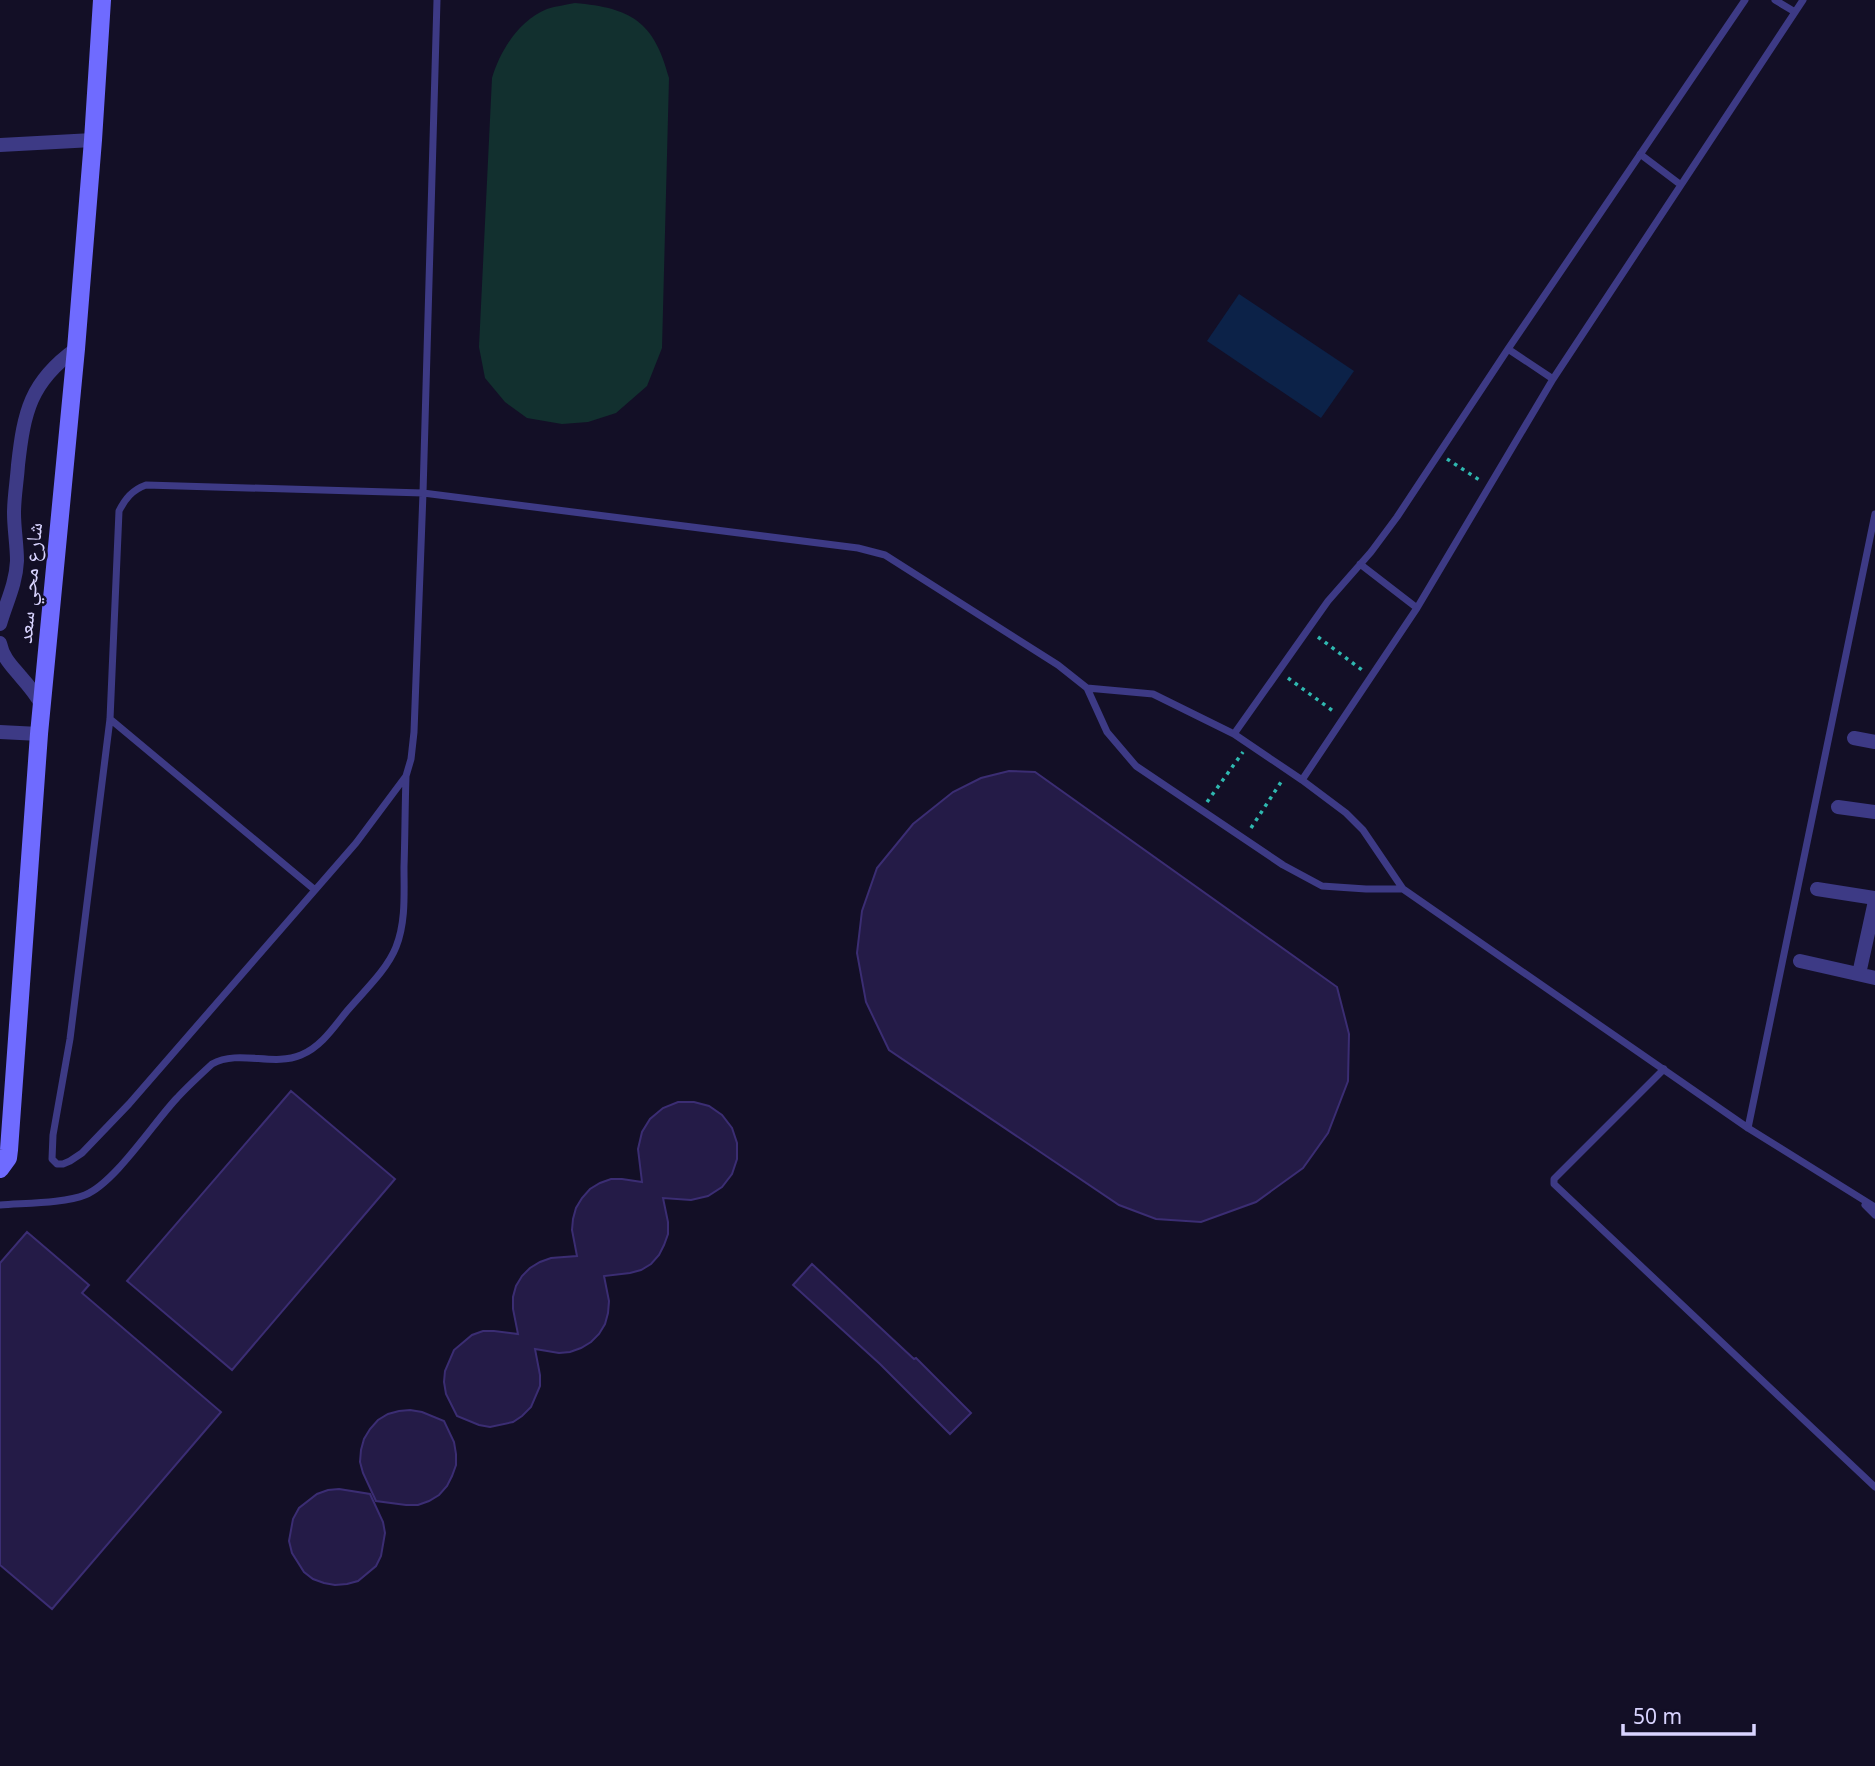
<svg xmlns="http://www.w3.org/2000/svg" width="1875" height="1766" font-family="'Noto Sans','Noto Naskh Arabic',sans-serif">
<style>
.green{fill:#12302f}
.water{fill:#0c2248}
.building{fill:#241b47;stroke:#3b2d73;stroke-width:2}
.lines{fill:none;stroke-linecap:round;stroke-linejoin:round}
.path{stroke:#2fb8b0;stroke-width:3.5;stroke-dasharray:3.5 5;stroke-linecap:butt}
.lane{stroke:#3d3a85;stroke-width:7}
.street{stroke:#3d3a85;stroke-width:14}
.secondary{stroke:#6f6bff;stroke-width:18}
.labels{text-anchor:middle;stroke-width:5;stroke-linejoin:round;paint-order:stroke}
.street-label{font-size:21px;fill:#d9d4ff;stroke:#130f26}
</style>
<rect width="100%" height="100%" fill="#130f26"/>
<path class="green" d="M575,3C631,8 654,21 669,78L662,348L647,386L616,413L588,422L562,424L527,418L505,402L485,378L479,347L492,78C500,51 519,20 547,9C556,6 566,5 575,3Z"/>
<path class="water" d="M1239,294L1354,371L1321,418L1207,341Z"/>
<path class="building" d="M1009,771L1035,772L1337,987L1349,1034L1348,1081L1328,1133L1303,1168L1256,1202L1201,1222L1156,1219L1119,1205L889,1050L866,1002L857,953L862,911L877,868L913,824L953,792L981,778Z
M291,1091L395,1179L232,1370L127,1281Z
M678,1102H694L709,1106L722,1115L732,1128L737,1143V1159L732,1174L722,1187L708,1196L691,1200L663,1198L668,1222V1234L664,1245L659,1255L651,1264L641,1270L630,1273L604,1276L609,1301L608,1313L605,1324L599,1334L591,1342L581,1348L570,1352L559,1353L535,1349L540,1375V1386L531,1407L522,1416L513,1422L490,1427L479,1425L457,1416L446,1394L444,1382L445,1371L454,1350L472,1335L483,1331H494L518,1334L513,1309V1297L516,1286L522,1276L530,1268L540,1262L551,1258L577,1256L572,1230L573,1219L576,1208L582,1198L590,1189L600,1183L611,1179H622L642,1182L638,1149L642,1132L650,1119L663,1108Z
M27,1232L89,1285L82,1293L221,1412L52,1609L0,1565V1263Z
M812,1264L914,1359L916,1358L971,1413L950,1434L880,1364L793,1285Z
M410,1410L422,1412L444,1421L454,1442L456,1454V1465L452,1476L447,1486L439,1495L429,1501L418,1505H406L376,1501L363,1473L360,1462L361,1450L364,1439L370,1429L378,1420L388,1414L399,1411Z
M339,1489L370,1494L383,1522L385,1533L381,1556L376,1566L358,1581L347,1584L335,1585L324,1583L313,1579L304,1572L292,1553L289,1541L293,1519L299,1508L317,1494L328,1490Z"/>
<g class="lines">
<path class="path" d="M1447,459L1481,481
M1318,637L1362,670
M1288,678L1333,711
M1207,802L1243,752
M1251,828L1283,779"/>
<path class="lane" d="M437,0L423,493L414,732L411,759L406,776L356,843L129,1104L82,1153L70,1161L63,1164H57L52,1159L53,1135L70,1039L110,719L119,511C125,499 132,490 146,485L423,493L858,548L885,555L1058,665L1087,688L1107,732L1136,766L1283,865L1322,886L1366,889H1403
M1775,0L1795,12
M1640,154L1681,185
M1508,349L1553,379
M1360,564L1417,608
M1087,688L1153,694L1234,734L1302,780L1346,813L1363,830L1403,889L1748,1128L1875,1207
M110,719L315,890
M1234,734L1328,601L1371,552L1397,517L1508,349L1745,0
M1302,780L1417,608L1553,379L1803,0
M1664,1069L1554,1179V1184L1875,1487
M1748,1128L1875,514
M0,1205C23,1203 66,1203 85,1195C115,1183 154,1122 177,1098C188,1086 200,1075 212,1064C239,1049 273,1067 301,1055C321,1047 334,1027 347,1011C363,992 387,970 396,947C406,922 404,893 404,867C405,837 405,806 406,776
M1865,1205L1875,1215"/>
<path class="street" d="M0,145L93,140
M0,624C6,603 16,584 17,561C17,545 14,529 14,513C14,497 17,481 18,465C24,412 30,382 76,349
M0,643C3,658 12,666 21,677C29,686 36,695 42,705
M0,732L39,734
M1854,738L1875,742
M1838,807L1875,812
M1817,889L1875,898
M1800,961L1875,978
M1859,974L1875,901"/>
<path class="secondary" d="M0,1169L8,1158L9,1150L39,734L76,349L93,140L102,0"/>
</g>
<g class="labels">
<g class="street-label">
<text transform="translate(30 583) rotate(-85)" y="7">شارع محي سعد</text>
</g>
</g>
<path d="M1623 1724v10h131v-10" fill="none" stroke="#d9d4ff" stroke-width="3.5"/>
<text x="1633" y="1724" font-size="21" fill="#d9d4ff" stroke="#130f26" stroke-width="5" paint-order="stroke">50 m</text>
</svg>
